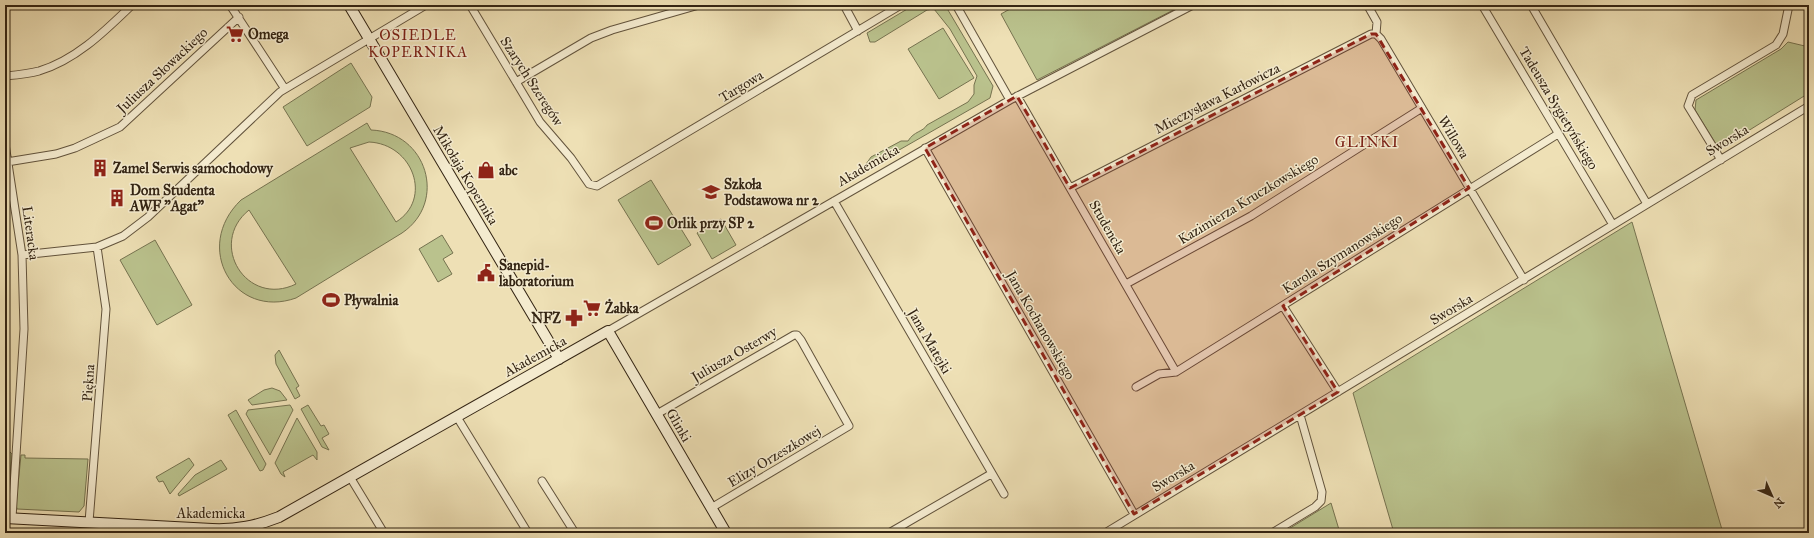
<svg xmlns="http://www.w3.org/2000/svg" width="1814" height="538" font-family="'IM FELL Great Primer',serif">
<style>
.green{fill:#bac28d;stroke:#767350;fill-rule:evenodd}
.lines{fill:none;stroke-linecap:round;stroke-linejoin:round}
.street-casing{stroke:#62533c;stroke-width:9}
.secondary-casing{stroke:#332413;stroke-width:12}
.street{stroke:#f4ebcf;stroke-width:7}
.secondary{stroke:#f4ebcf;stroke-width:10}
.marked{fill:#8f2418;fill-opacity:0.2;stroke:#8f2418;stroke-width:3;stroke-dasharray:8 5;stroke-linejoin:round}
.labels{text-anchor:middle;stroke-width:3;stroke-linejoin:round;paint-order:stroke}
.poi-label{font-size:14px;font-weight:bold;fill:#332413;stroke:#f4ebcf;text-anchor:start}
.street-label{font-size:14px;fill:#332413;stroke:#f4ebcf}
.neighbourhood-label{font-size:15px;letter-spacing:1px;fill:#7a1f14;stroke:#f4ebcf}
</style>
<rect width="100%" height="100%" fill="#eee0b5"/>
<filter id="stains"><feTurbulence type="fractalNoise" baseFrequency=".005" numOctaves="4"/><feColorMatrix values="0 0 0 0 .2 0 0 0 0 .09 0 0 0 0 .02 0 0 0 .5 -.17"/></filter>
<radialGradient id="worn" r=".72"><stop offset=".6" stop-color="#630" stop-opacity="0"/><stop offset="1" stop-color="#630" stop-opacity=".3"/></radialGradient>
<path class="green" d="M914,5H945L993,86L990,98L866,169L864,167L871,157L901,141H908C914,131 923,132 927,125L968,102L974,94V85L977,76L950,29L934,9L927,10L875,42H870L867,33Z
M1017,5H1183L1037,80L1001,14Z
M943,28L974,78L939,99L908,49Z
M1788,42L1809,47V93L1719,149L1695,110L1696,100L1781,49Z
M351,63L372,97L370,107L307,146L283,107Z
M367,123L371,130C427,132 448,202 402,233L296,298C234,320 192,247 241,200ZM369,142C413,144 433,199 396,222L350,148ZM249,210L296,284C247,308 207,244 249,210Z
M651,180L691,245L658,265L618,200Z
M721,219L736,245L712,259L697,233Z
M1632,222L1723,533H1394L1353,393Z
M442,235L453,253L443,259L452,274L438,282L419,249Z
M155,240L192,305L157,325L120,260Z
M279,350L299,386L296,388L300,396L295,399L276,364L275,355Z
M272,388L280,391L287,400L252,405L248,400L264,390Z
M290,405L293,410L270,455L246,414L248,410Z
M308,405L321,426L324,425L329,434L322,438L329,450L322,447L301,409Z
M236,410L266,464L263,470L260,471L228,415Z
M297,418L317,452V460L313,455L283,472L285,477L281,474L275,463Z
M5,451H9L12,454L7,509H5Z
M21,455H25V458L88,459L84,506L79,512L17,509L16,505Z
M189,458L194,465L170,494L163,481L159,482L156,477Z
M221,460L227,469L179,496L178,494L195,475Z
M1331,503L1340,533H1282Z
M45,529L124,533H44Z"/>
<g class="lines">
<g class="street-casing">
<path id="street" d="M230,5L285,89
M470,5L540,122L571,158L589,184L597,186L901,5
M844,5L858,31
M956,5L1010,100
M1482,5L1613,225
M1531,5L1647,204
M1368,6L1377,22L1376,34L1381,39L1524,280
M5,76C16,75 28,74 39,71C76,60 105,31 132,5
M516,82L591,38L612,30L699,5
M1017,96L1176,372
M5,144L22,255L24,329L12,518
M925,148L1134,514
M1721,160L1688,106L1692,95L1776,45L1783,34L1789,5
M7,162L56,154L75,148L120,127L239,17
M1070,188L1371,34H1376
M834,201L1004,494
M22,255L97,247L123,236L148,217L280,92L426,5
M1126,284L1251,216L1422,108
M1283,306L1338,392
M608,331L1010,100L1193,5
M1136,387L1159,374L1176,372L1558,134
M657,414L794,335H797L801,340L849,426L711,508
M457,417L528,533
M350,477L384,533
M542,481L575,533
M89,522L106,309L97,247
M889,533L991,474
M1105,533L1809,106
M1272,533L1315,507L1321,501L1322,492L1300,415"/>
</g>
<g class="secondary-casing">
<path id="secondary" d="M349,5L559,359
M5,518L212,529C237,530 256,526 279,517L608,331L726,533"/>
</g>
<use href="#street" class="street"/>
<use href="#secondary" class="secondary"/>
</g>
<path class="marked" d="M1371,34H1376L1469,188L1283,306L1338,392L1134,514L925,148L1017,96L1070,188Z"/>
<defs>
<g id="supermarket-bare" transform="scale(1.38)"><path d="M-6-5.5h2.5l.6 2H6L4.5 2H-2.5L-4.4-4H-6ZM-1.5 3.2a1.3 1.3 0 1 0 .1 0ZM3 3.2a1.3 1.3 0 1 0 .1 0Z" fill="#8f2418" stroke="#f4ebcf" stroke-width="2.5" paint-order="stroke"/></g>
<g id="building-bare" transform="scale(1.38)"><path d="M-4-6H4V6H1V3H-1V6H-4ZM-2.5-4.3h1.7v1.8h-1.7ZM.8-4.3h1.7v1.8H.8ZM-2.5-1h1.7V.8h-1.7ZM.8-1h1.7V.8H.8Z" fill="#8f2418" stroke="#f4ebcf" stroke-width="2.5" paint-order="stroke"/></g>
<g id="shop-bare" transform="scale(1.38)"><path d="M-5-2.5h2.3a2.7 3.5 0 0 1 5.4 0H5L5.5 6h-11ZM-1.5-2.5h3a1.5 2.3 0 0 0-3 0Z" fill="#8f2418" stroke="#f4ebcf" stroke-width="2.5" paint-order="stroke"/></g>
<g id="school-bare" transform="scale(1.38)"><path d="M0-5L7-2L0 1L-7-2ZM-4 1L0 2.5L4 1V4Q0 6-4 4Z" fill="#8f2418" stroke="#f4ebcf" stroke-width="2.5" paint-order="stroke"/></g>
<g id="stadium-bare" transform="scale(1.38)"><path d="M0-5a6.5 5 0 1 0 0 10a6.5 5 0 1 0 0-10ZM-3.5-1.8h7v3.6h-7Z" fill="#8f2418" stroke="#f4ebcf" stroke-width="2.5" paint-order="stroke"/></g>
<g id="civic-bare" transform="scale(1.38)"><path d="M-.6-6.5H3V-4.5H.6V-3L4-1V1h2V6H-6V1h2V-1L-.6-3ZM-1.2 2.5V6h2.4V2.5Z" fill="#8f2418" stroke="#f4ebcf" stroke-width="2.5" paint-order="stroke"/></g>
<g id="pharmacy-bare" transform="scale(1.38)"><path d="M-2-6h4v4h4v4h-4v4h-4v-4h-4v-4h4Z" fill="#8f2418" stroke="#f4ebcf" stroke-width="2.5" paint-order="stroke"/></g>
</defs>
<g fill-rule="evenodd">
<use href="#supermarket-bare" x="235" y="34"/>
<use href="#building-bare" x="100" y="168"/>
<use href="#shop-bare" x="486" y="170"/>
<use href="#school-bare" x="711" y="192"/>
<use href="#building-bare" x="117" y="198"/>
<use href="#stadium-bare" x="654" y="223"/>
<use href="#civic-bare" x="486" y="273"/>
<use href="#stadium-bare" x="331" y="300"/>
<use href="#supermarket-bare" x="592" y="308"/>
<use href="#pharmacy-bare" x="574" y="318"/>
</g>
<g class="labels">
<g class="poi-label">
<text x="248" y="39">Omega</text>
<text x="113" y="173">Zamel Serwis samochodowy</text>
<text x="499" y="175">abc</text>
<text x="724" y="189">Szkoła<tspan x="724" dy="16">Podstawowa nr 2</tspan></text>
<text x="130" y="195">Dom Studenta<tspan x="130" dy="16">AWF "Agat"</tspan></text>
<text x="667" y="228">Orlik przy SP 2</text>
<text x="499" y="270">Sanepid-<tspan x="499" dy="16">laboratorium</tspan></text>
<text x="344" y="305">Pływalnia</text>
<text x="605" y="313">Żabka</text>
<text x="561" y="323" text-anchor="end">NFZ</text>
</g>
<g class="street-label">
<text transform="translate(162 70) rotate(-43)" y="5">Juliusza Słowackiego</text>
<text transform="translate(532 81) rotate(57)" y="5">Szarych Szeregów</text>
<text transform="translate(741 86) rotate(-31)" y="5">Targowa</text>
<text transform="translate(1217 98) rotate(-27)" y="5">Mieczysława Karłowicza</text>
<text transform="translate(1559 108) rotate(59)" y="5">Tadeusza Sygietyńskiego</text>
<text transform="translate(1454 137) rotate(59)" y="5">Willowa</text>
<text transform="translate(1727 140) rotate(-31)" y="5">Sworska</text>
<text transform="translate(868 165) rotate(-30)" y="5">Akademicka</text>
<text transform="translate(466 175) rotate(59)" y="5">Mikołaja Kopernika</text>
<text transform="translate(1248 199) rotate(-31)" y="5">Kazimierza Kruczkowskiego</text>
<text transform="translate(1108 227) rotate(60)" y="5">Studencka</text>
<text transform="translate(31 233) rotate(82)" y="5">Literacka</text>
<text transform="translate(1342 253) rotate(-32)" y="5">Karola Szymanowskiego</text>
<text transform="translate(1451 309) rotate(-31)" y="5">Sworska</text>
<text transform="translate(1041 325) rotate(60)" y="5">Jana Kochanowskiego</text>
<text transform="translate(930 341) rotate(60)" y="5">Jana Matejki</text>
<text transform="translate(734 354) rotate(-30)" y="5">Juliusza Osterwy</text>
<text transform="translate(535 356) rotate(-29)" y="5">Akademicka</text>
<text transform="translate(88 383) rotate(-86)" y="5">Piękna</text>
<text transform="translate(679 425) rotate(60)" y="5">Glinki</text>
<text transform="translate(774 456) rotate(-31)" y="5">Elizy Orzeszkowej</text>
<text transform="translate(1173 476) rotate(-31)" y="5">Sworska</text>
<text x="211" y="518">Akademicka</text>
</g>
<g class="neighbourhood-label">
<text x="418" y="40">OSIEDLE<tspan x="418" dy="17">KOPERNIKA</tspan></text>
<text x="1367" y="147">GLINKI</text>
</g>
</g>
<rect width="1814" height="538" fill="none" stroke="#eee0b5" stroke-width="20"/>
<rect x="6" y="6" width="1802" height="526" fill="none" stroke="#332413" stroke-width="2"/>
<rect x="10" y="10" width="1794" height="518" fill="none" stroke="#332413"/>
<g transform="translate(1772 496) rotate(135)" stroke="#f4ebcf" stroke-width="3" paint-order="stroke">
<path d="M0-3L7 15L0 10L-7 15Z" fill="#332413"/>
<text y="-6" font-size="11" font-weight="bold" text-anchor="middle" fill="#332413">N</text>
</g>
<rect width="100%" height="100%" filter="url(#stains)"/>
<rect width="100%" height="100%" fill="url(#worn)"/>
</svg>
